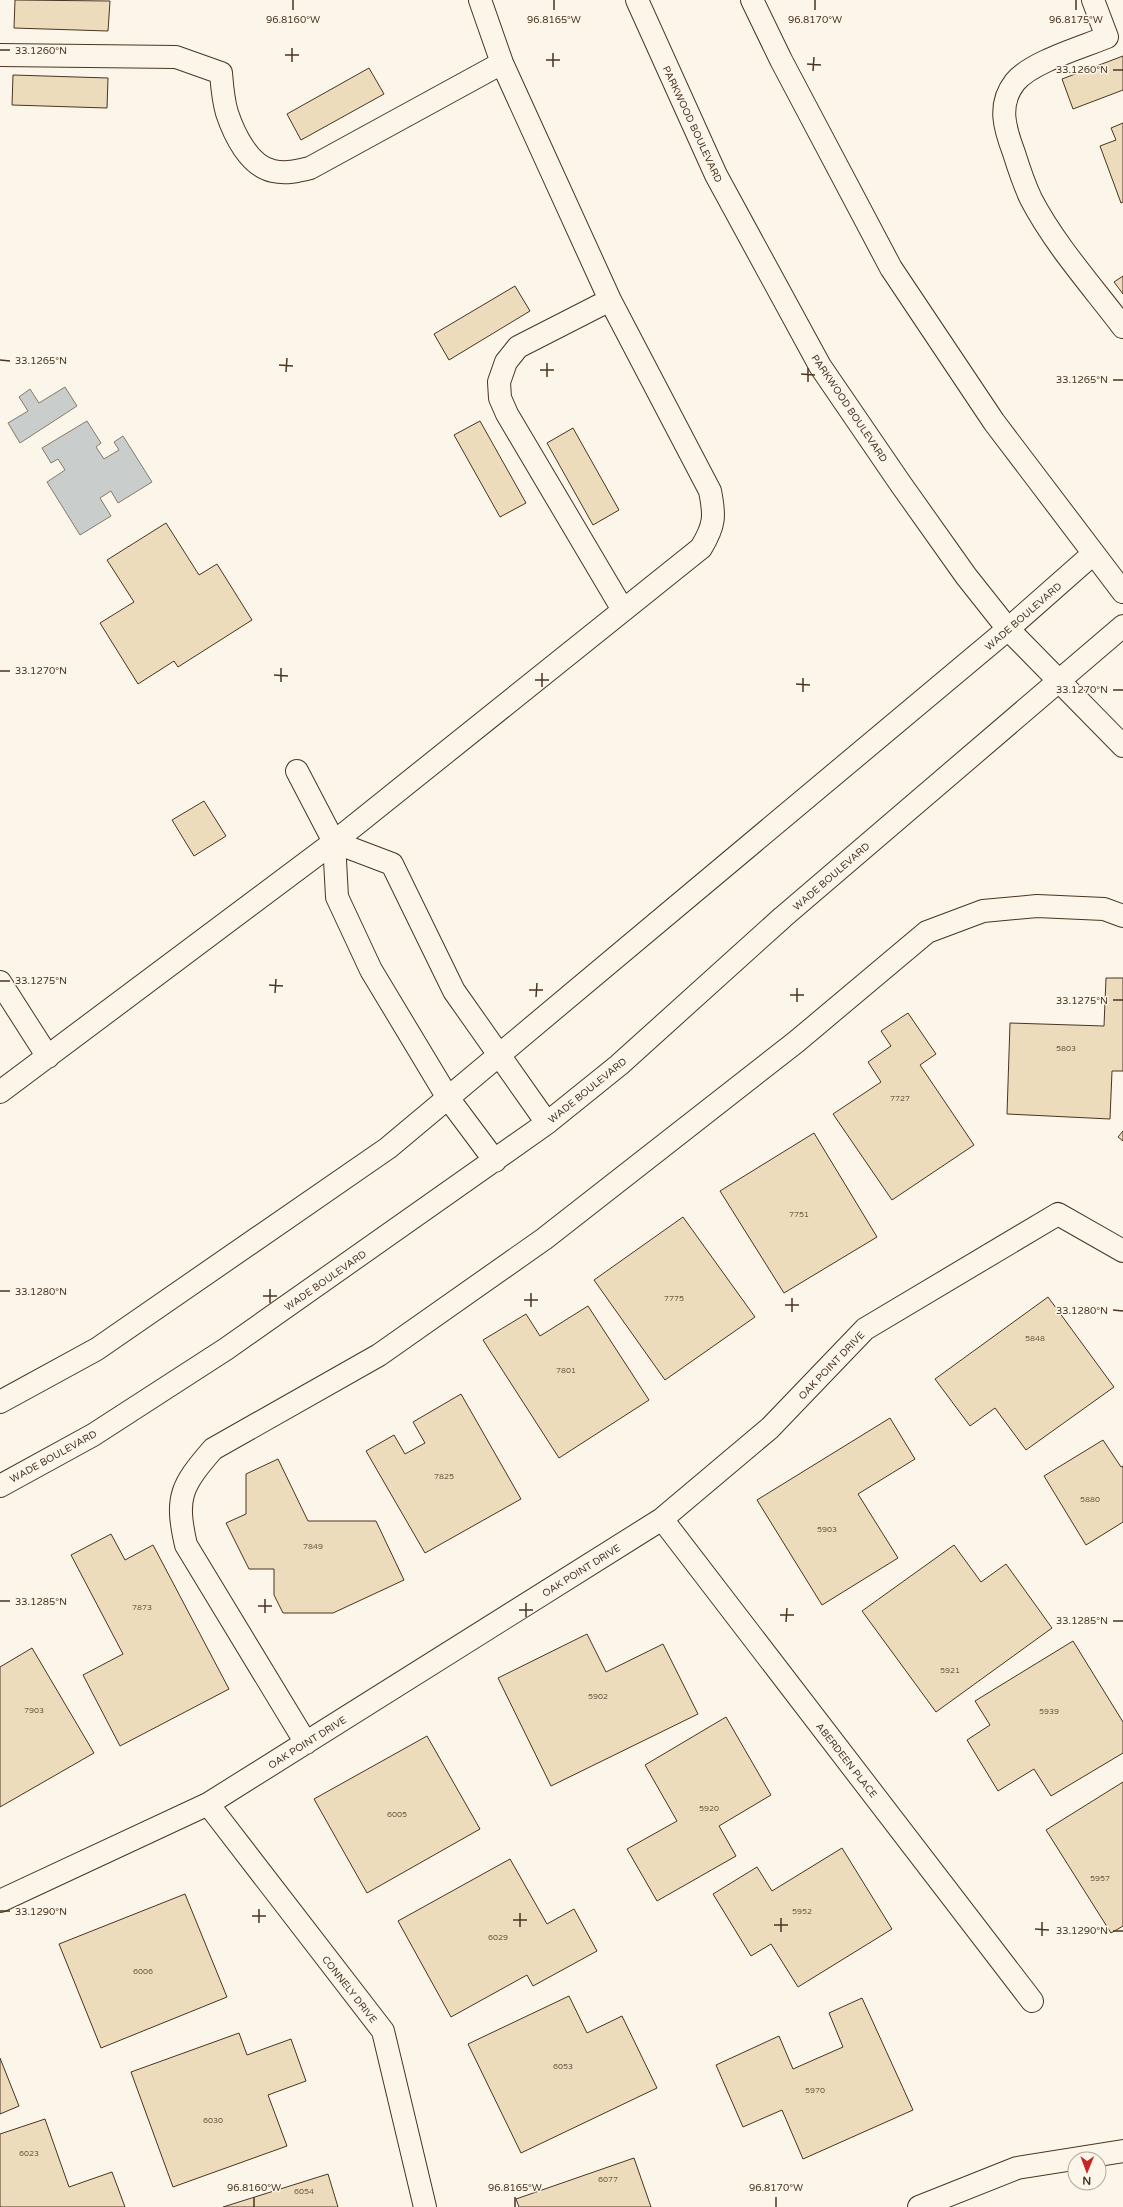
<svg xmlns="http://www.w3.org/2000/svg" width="1123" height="2207" font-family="'Varela Round',sans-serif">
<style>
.water{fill:#c9cecd;stroke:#887966}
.building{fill:#ecdcbc;stroke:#4a3520}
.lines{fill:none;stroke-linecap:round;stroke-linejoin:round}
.minor-casing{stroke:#4a3520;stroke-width:24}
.major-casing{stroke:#4a3520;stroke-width:24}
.minor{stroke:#fbf6e9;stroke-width:22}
.major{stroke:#fbf6e9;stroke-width:22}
.ticks{fill:none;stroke:#4a3520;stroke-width:1.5}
.labels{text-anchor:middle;stroke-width:3;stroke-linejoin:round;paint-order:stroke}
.number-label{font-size:8px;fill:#725f47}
.street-label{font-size:10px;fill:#4a3520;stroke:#fbf6e9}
.ticks-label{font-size:10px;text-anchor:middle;fill:#4a3520;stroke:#fbf6e9;stroke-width:3;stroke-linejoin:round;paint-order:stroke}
</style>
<rect width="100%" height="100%" fill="#fbf6e9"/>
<path class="water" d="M65,387L77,406L20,443L8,423L28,411L19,397L30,389L39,403Z
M87,421L101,443L96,447L104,459L119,450L114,442L123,436L152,482L118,503L111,491L100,498L111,516L80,535L47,482L65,470L58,459L51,463L42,448Z"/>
<path class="building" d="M15,0L110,1L108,31L14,28Z
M1123,56V90L1073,109L1062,79Z
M369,68L384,94L301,140L287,114Z
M13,75L108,78L107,108L12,105Z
M1123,123V202L1121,203L1100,146L1116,140L1111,128Z
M1123,276V294L1114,282Z
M515,286L530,311L449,360L434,334Z
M480,421L526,503L500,517L454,435Z
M573,428L619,510L593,525L547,443Z
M166,523L199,575L217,564L252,620L178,667L174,661L138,684L100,623L134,602L107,560Z
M204,801L226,836L194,856L172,820Z
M1106,978H1123V1071H1112L1110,1119L1007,1114L1010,1023L1104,1026Z
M908,1013L936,1054L920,1065L974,1145L892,1200L833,1114L881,1082L868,1062L891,1046L881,1031Z
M1123,1131V1141L1118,1137Z
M814,1133L877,1237L784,1293L720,1191Z
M683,1217L755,1317L665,1380L594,1280Z
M1048,1297L1114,1387L1026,1450L995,1408L970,1426L935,1379Z
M588,1306L649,1400L559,1458L483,1340L526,1314L540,1336Z
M461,1394L521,1499L425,1553L366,1451L394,1435L405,1454L425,1443L413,1422Z
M890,1418L915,1459L858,1494L898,1558L822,1605L757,1500Z
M1103,1440L1121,1467L1123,1466V1522L1086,1545L1044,1476Z
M278,1459L308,1521H376L404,1580L333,1613H283L274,1595V1569H249L226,1523L246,1514V1474Z
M111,1534L125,1560L153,1545L229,1689L120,1746L83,1675L123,1654L71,1555Z
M954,1545L981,1582L1006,1564L1052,1628L936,1712L862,1611Z
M587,1634L606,1672L663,1644L698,1714L551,1786L498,1678Z
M1073,1641L1123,1722V1753L1051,1796L1034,1769L998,1791L967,1740L990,1725L975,1701Z
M32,1648L94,1753L0,1807V1667Z
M726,1717L771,1795L719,1826L736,1856L657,1901L627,1849L677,1821L645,1765Z
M427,1736L480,1829L367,1893L314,1799Z
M1123,1782V1926L1111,1933L1046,1830Z
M842,1848L892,1929L798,1987L771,1944L751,1956L713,1894L757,1867L772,1891Z
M510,1859L547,1924L574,1909L597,1951L533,1986L527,1975L451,2017L398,1921Z
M185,1894L227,1997L101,2048L59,1944Z
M569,1996L587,2033L622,2016L657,2088L521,2153L468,2044Z
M862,1998L913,2110L803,2159L782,2110L743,2127L716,2065L779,2036L793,2069L843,2047L829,2013Z
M239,2033L247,2055L291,2039L306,2081L268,2095L287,2146L173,2187L131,2072Z
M0,2058L19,2106L0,2114Z
M45,2119L69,2187L112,2172L125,2207H0V2134Z
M634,2158L651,2207H519L516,2199Z
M328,2174L338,2207H223Z"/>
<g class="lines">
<g class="minor-casing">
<path id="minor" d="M1093,0L1107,37C1083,47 1031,62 1015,82C997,105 1005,129 1014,153C1019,169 1024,184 1031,199C1055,245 1092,286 1123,327
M0,55L176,57L221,73C222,85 223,100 227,113C234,134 249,166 273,171C286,174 298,171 310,168L502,63
M610,300L518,347L506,362L499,382L500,398L507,414L623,610
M297,771L334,842L337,897L371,970L448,1098L495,1161
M334,842L392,864L454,991L547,1123
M0,982L48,1057
M0,1092L334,842L701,548C715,525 715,516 710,491L610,300L502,63L480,0
M0,1402L97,1349L388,1148L1008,629L1093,554
M0,1486L93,1435L226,1349L547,1123L619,1065L783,917L1123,626
M662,1519L1032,2001
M306,1743L186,1545C175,1497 181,1486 213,1449L379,1355L544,1239L796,1042L927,932L983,911L1037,906L1104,909L1123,916
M208,1804L383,2031L425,2207
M0,1901L208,1804L662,1519L770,1428L865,1329L1058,1214L1123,1251
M919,2207L1017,2168L1123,2151"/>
</g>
<g class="major-casing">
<path id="major" d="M637,0L716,175L820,366L900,483L966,576L1008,629L1123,746
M752,0L781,60L891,268L994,422L1123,592"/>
</g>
<use href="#minor" class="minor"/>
<use href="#major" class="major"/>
</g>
<path class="ticks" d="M293,10V0M554,10V0M815,10V0M1076,10V0M0,50H10M285,55H299M546,60H560M292,62V48M807,64L821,65M553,67V53M1113,70H1123M813,71L814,57M0,360L10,361M279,365L293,366M540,370H554M286,372L287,358M801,374L815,375M547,377V363M1113,380H1123M808,382V368M0,671H10M274,675L288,676M535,680H549M281,682V668M796,684L810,685M542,687V673M1113,690H1123M803,692V678M0,981H10M269,985L283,986M529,990H543M275,993L276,979M790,995H804M536,997L537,983M1113,1000H1123M797,1002V988M0,1291H10M263,1296H277M524,1300H538M270,1303V1289M785,1305H799M531,1307V1293M1113,1310L1123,1311M792,1312V1298M0,1601H10M258,1606H272M519,1610H533M265,1613V1599M780,1615H794M526,1617V1603M1113,1621H1123M786,1622L787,1608M0,1911H10M252,1916H266M513,1920H527M259,1923V1909M774,1925H788M520,1927V1913M1035,1929L1049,1930M1113,1931H1123M781,1932V1918M1042,1936V1922M254,2207V2197M515,2207V2197M776,2207V2197"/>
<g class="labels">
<g class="number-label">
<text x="1066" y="1051">5803</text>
<text x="900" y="1101">7727</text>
<text x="799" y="1217">7751</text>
<text x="674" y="1301">7775</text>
<text x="1035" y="1341">5848</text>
<text x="566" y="1373">7801</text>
<text x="444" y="1479">7825</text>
<text x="1090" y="1502">5880</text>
<text x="827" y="1532">5903</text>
<text x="313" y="1549">7849</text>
<text x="142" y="1610">7873</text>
<text x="950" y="1673">5921</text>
<text x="598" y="1699">5902</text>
<text x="34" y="1713">7903</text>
<text x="1049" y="1714">5939</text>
<text x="709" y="1811">5920</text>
<text x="397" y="1817">6005</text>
<text x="1100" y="1881">5957</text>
<text x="802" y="1914">5952</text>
<text x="498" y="1940">6029</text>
<text x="143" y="1974">6006</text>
<text x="563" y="2069">6053</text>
<text x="815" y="2093">5970</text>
<text x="213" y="2123">6030</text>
<text x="29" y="2156">6023</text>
<text x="608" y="2182">6077</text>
<text x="304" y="2194">6054</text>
</g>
<g class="street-label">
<text transform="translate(693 124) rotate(65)" y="4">PARKWOOD BOULEVARD</text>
<text transform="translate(850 408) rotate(56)" y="4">PARKWOOD BOULEVARD</text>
<text transform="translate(1023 616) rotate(-41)" y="4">WADE BOULEVARD</text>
<text transform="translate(831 876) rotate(-41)" y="4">WADE BOULEVARD</text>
<text transform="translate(587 1090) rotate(-39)" y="4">WADE BOULEVARD</text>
<text transform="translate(325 1280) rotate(-35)" y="4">WADE BOULEVARD</text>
<text transform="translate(831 1365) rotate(-46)" y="4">OAK POINT DRIVE</text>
<text transform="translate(53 1456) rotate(-29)" y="4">WADE BOULEVARD</text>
<text transform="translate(581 1570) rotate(-32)" y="4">OAK POINT DRIVE</text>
<text transform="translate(307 1742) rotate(-32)" y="4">OAK POINT DRIVE</text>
<text transform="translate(847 1760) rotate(52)" y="4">ABERDEEN PLACE</text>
<text transform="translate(350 1989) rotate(52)" y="4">CONNELY DRIVE</text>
</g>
</g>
<g class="ticks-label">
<text x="293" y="23">96.8160°W</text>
<text x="554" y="23">96.8165°W</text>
<text x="815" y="23">96.8170°W</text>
<text x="1076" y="23">96.8175°W</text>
<text x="41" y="54">33.1260°N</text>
<text x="1082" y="73">33.1260°N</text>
<text x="41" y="364">33.1265°N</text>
<text x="1082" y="383">33.1265°N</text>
<text x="41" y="674">33.1270°N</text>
<text x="1082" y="693">33.1270°N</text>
<text x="41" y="984">33.1275°N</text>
<text x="1082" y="1004">33.1275°N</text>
<text x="41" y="1295">33.1280°N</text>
<text x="1082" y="1314">33.1280°N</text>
<text x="41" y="1605">33.1285°N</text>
<text x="1082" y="1624">33.1285°N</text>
<text x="41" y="1915">33.1290°N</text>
<text x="1082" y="1934">33.1290°N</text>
<text x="254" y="2191">96.8160°W</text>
<text x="515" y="2191">96.8165°W</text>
<text x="776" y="2191">96.8170°W</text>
</g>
<g transform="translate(1087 2171) rotate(181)"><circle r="19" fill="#fbf6e9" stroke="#b4a999"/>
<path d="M0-3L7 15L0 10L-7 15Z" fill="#c62828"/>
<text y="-6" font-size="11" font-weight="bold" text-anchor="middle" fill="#4a3520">N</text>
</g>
</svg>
